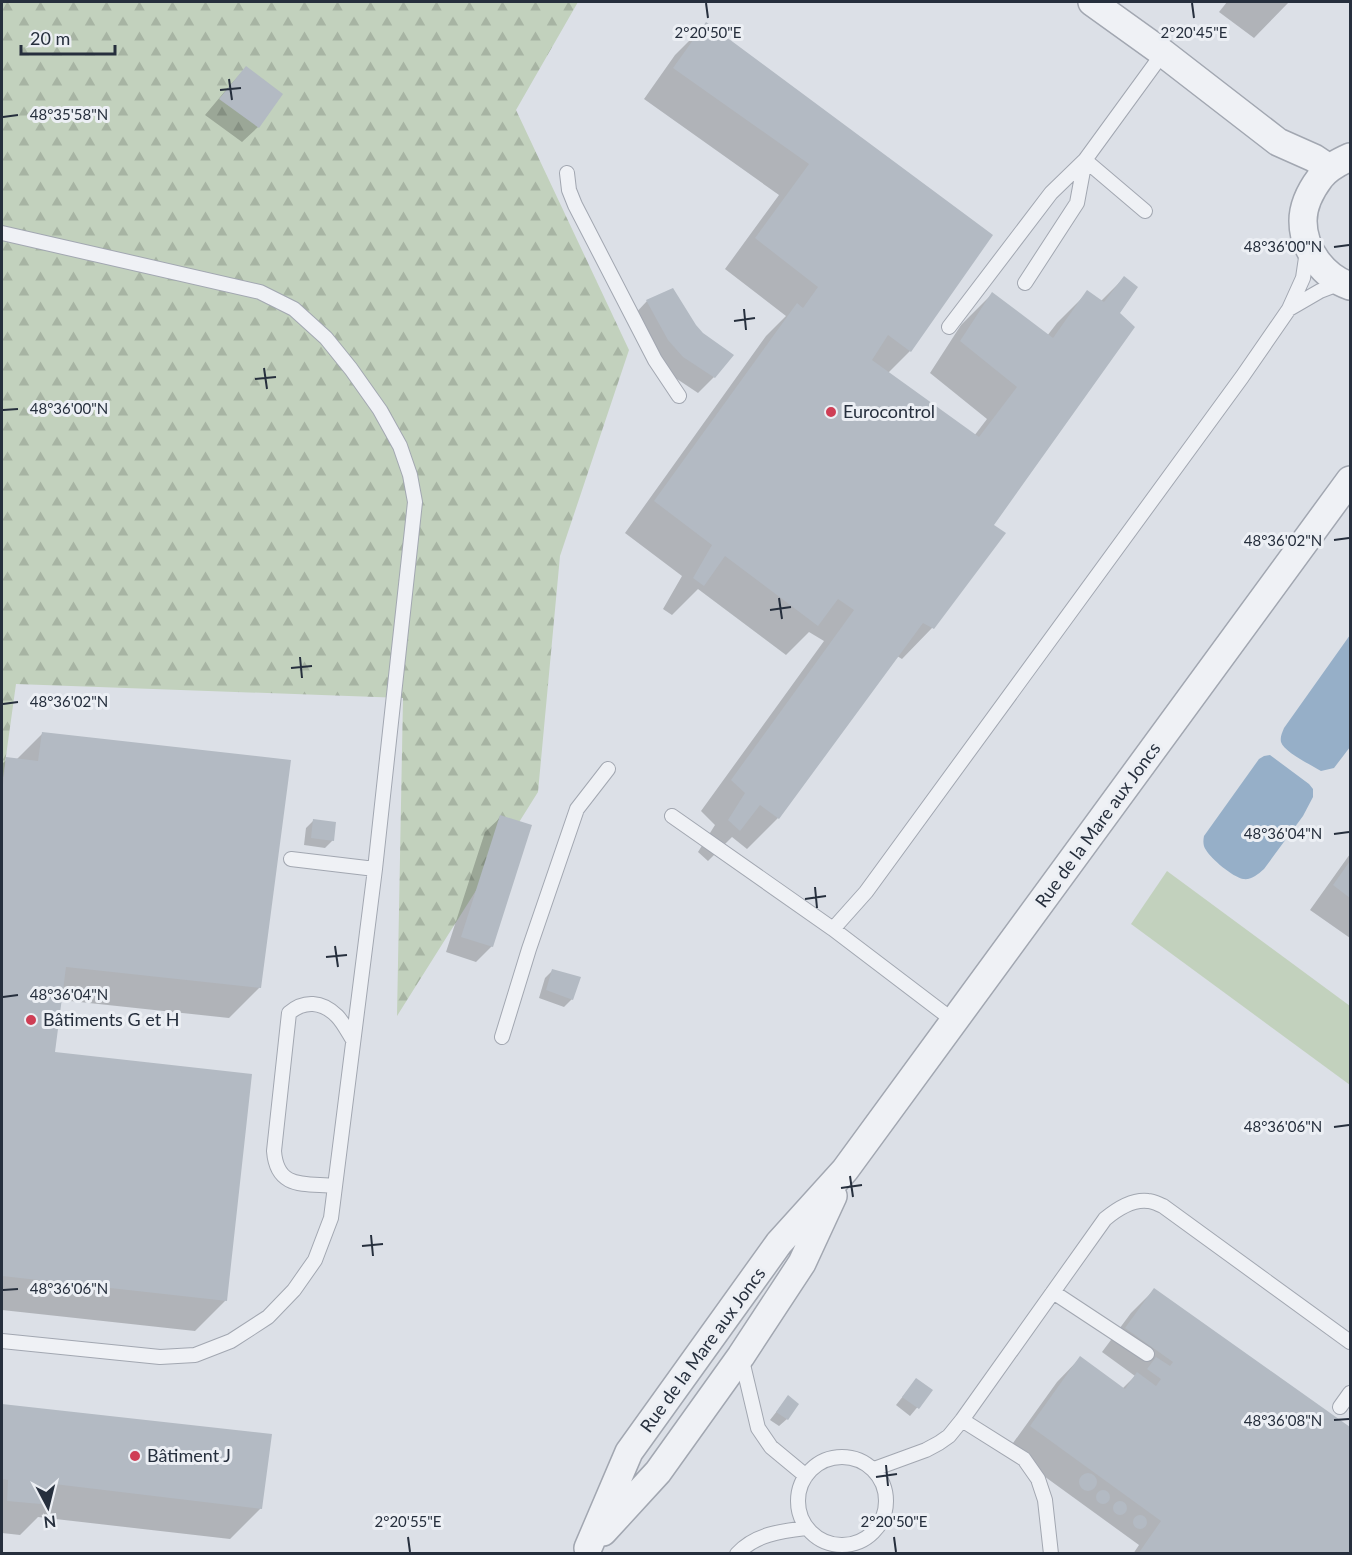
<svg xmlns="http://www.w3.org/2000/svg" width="1352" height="1555" font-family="Lato,sans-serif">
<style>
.green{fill:#c2d1bd}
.forest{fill:url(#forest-firs)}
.water{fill:#96afc8}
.shadow{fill:#0003}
.building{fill:#b3bac3}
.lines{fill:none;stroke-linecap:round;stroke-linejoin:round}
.service-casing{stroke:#a2a7b1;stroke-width:16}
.minor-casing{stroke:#a2a7b1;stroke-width:30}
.service{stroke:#eff1f5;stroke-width:14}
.minor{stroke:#eff1f5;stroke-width:27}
.ticks{fill:none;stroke:#262f3d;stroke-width:2}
.poi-dot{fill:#cf3e55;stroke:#eceff4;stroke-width:2}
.labels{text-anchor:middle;stroke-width:6;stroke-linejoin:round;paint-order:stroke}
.poi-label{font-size:18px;fill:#262f3d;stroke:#eceff4;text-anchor:start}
.street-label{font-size:18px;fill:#262f3d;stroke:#eceff4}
.ticks-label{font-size:15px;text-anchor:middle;fill:#262f3d;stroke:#eceff4;stroke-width:6;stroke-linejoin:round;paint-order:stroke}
</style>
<defs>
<pattern id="forest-firs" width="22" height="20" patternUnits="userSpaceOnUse" patternTransform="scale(1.5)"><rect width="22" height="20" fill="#c2d1bd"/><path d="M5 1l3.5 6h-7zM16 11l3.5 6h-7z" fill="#a7b4a3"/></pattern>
</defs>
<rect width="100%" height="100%" fill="#dce0e7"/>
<path class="green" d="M1167,871L1350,1006V1085L1131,924Z"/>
<path class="forest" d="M2,2H578L516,110L629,350L560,556L538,792L397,1016L403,698L16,684L2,785Z"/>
<path class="water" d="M1350,635V747L1334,768L1321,771C1311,765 1284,752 1281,742C1280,737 1282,733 1284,728Z
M1270,755L1309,784L1313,789V797L1303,816L1264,869C1257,875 1252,880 1243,879C1233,877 1211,859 1206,850C1203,846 1203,841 1204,836L1259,759L1264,756Z"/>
<path class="shadow" d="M1227,2H1289L1254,38L1219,12Z
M706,24L991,235L910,351L888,373L974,436L987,419L930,373L961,325L992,294L1047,336L1057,323L1088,292L1101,301L1124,278L1118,314L932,628L902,659L897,656L778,818L747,849L732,837L708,861L698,852L715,825L701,811L824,641L809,632L786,655L698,589L672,615L663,609L682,576L625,533L766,336L786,316L725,269L779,195L644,99L675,55Z
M246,68L258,127L242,142L205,115L231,84Z
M647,301L714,377L698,393L668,373L632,317Z
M43,733L260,987L229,1018L61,1000L54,1054L226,1300L195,1331L2,1310V764L7,759L16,760Z
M501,817L492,946L476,962L446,952L485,832Z
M313,821L333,840L325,848L304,845L306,828Z
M1350,854V938L1310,910Z
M553,970L572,999L564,1007L539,998L545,978Z
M1154,1290L1350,1429V1554H1133L1139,1545L1008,1450L1057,1382L1080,1358L1122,1389L1135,1376L1102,1352L1131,1313Z
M916,1380L931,1391L910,1416L896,1405Z
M788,1397L787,1419L779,1426L770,1420Z
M2,1406L271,1435L261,1508L230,1539L38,1517L20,1535L2,1533Z"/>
<path class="building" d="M706,22L993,235L911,352L888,335L872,360L979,437L1017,387L960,341L992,292L1053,338L1087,290L1104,302L1124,276L1138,287L1120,313L1135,327L994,525L1006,533L934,629L923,623L779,819L760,805L740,831L728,820L745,793L731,780L854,610L838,599L818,626L725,556L704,586L693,578L712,545L654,501L797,303L803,308L818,287L755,238L809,164L673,68Z
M246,66L283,94L259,128L219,99Z
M673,288L696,325L703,333L734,355L715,378L683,357L668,340L646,300Z
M42,732L291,760L261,988L66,967L55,1052L252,1074L227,1301L2,1276V794L6,757L38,761Z
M500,815L532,825L493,947L461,937Z
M313,819L336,822L334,841L311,838Z
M1350,861V898L1333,885Z
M552,969L581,977L573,1000L546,990Z
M1154,1288L1350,1427V1554H1138L1161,1521L1030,1426L1080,1356L1125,1389L1137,1372L1156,1386L1161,1379L1147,1369L1156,1357L1170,1366L1173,1362L1125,1328Z
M916,1378L933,1390L919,1409L902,1397Z
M788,1395L799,1404L788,1420L776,1412Z
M2,1404L272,1434L262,1509L54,1484L52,1505L7,1501L8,1480L2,1479Z
M1079 1482a9 9 0 1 1 18 0a9 9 0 1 1-18 0Z
M1096 1497a7 7 0 1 1 14 0a7 7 0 1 1-14 0Z
M1113 1508a7 7 0 1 1 14 0a7 7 0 1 1-14 0Z
M1133 1522a7 7 0 1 1 14 0a7 7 0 1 1-14 0Z"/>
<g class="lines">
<g class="service-casing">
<path id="service" d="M567,173L569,190L575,205L655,360L679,396
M2,233L260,292L294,309L326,338L351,369L380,410L400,446L410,475L415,502L375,869L331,1218L315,1260L294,1290L268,1317L231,1341L195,1355L160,1357L2,1341
M1025,283L1077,203L1085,160L1145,211
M1289,309L1320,291L1341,283
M949,327L1051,193L1085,160L1163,53
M672,816L833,929L954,1021
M291,859L375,869
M833,929L866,892L1242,377L1289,309L1303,278L1307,251
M502,1037L529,949L577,809L608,769
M335,1186C305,1183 277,1190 274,1151L289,1013C304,1000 322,1001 337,1016C343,1022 348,1032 353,1040
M1053,1292L1147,1354
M741,1356L758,1428L771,1447L806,1476
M1340,1407L1350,1393
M962,1420L1024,1459L1038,1479L1045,1500L1051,1554
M798 1501a44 44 0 1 1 88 0a44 44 0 1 1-88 0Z
M874,1469L926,1450L939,1443L949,1436L962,1420L1105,1219C1117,1209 1132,1199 1148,1201C1153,1201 1158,1204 1163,1206L1350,1342
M737,1554C755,1534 782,1531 807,1528"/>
</g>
<g class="minor-casing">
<path id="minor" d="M1092,2L1163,53L1278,142L1314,158L1329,168
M1350,157C1339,162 1327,168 1320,178C1311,190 1303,206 1303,221C1303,250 1324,277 1350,286
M603,1532L658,1472L741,1356L802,1263L833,1196
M588,1548L629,1452L779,1243L845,1170L1350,480"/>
</g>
<use href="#service" class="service"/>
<use href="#minor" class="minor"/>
</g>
<path class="ticks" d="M706,3L708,18M1192,3L1194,18M229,79L232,100M220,90L241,88M3,117L18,115M1334,247L1349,245M744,309L746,330M734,321L755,318M264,368L267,389M255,379L276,377M3,410L18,409M1334,540L1349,538M779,598L782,619M770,610L791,607M300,657L302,678M291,668L312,666M3,704L18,702M1334,834L1349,832M815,887L817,908M805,899L826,896M335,946L338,967M326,957L347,955M3,997L18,995M1334,1127L1349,1125M850,1176L853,1197M841,1188L862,1185M371,1235L373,1256M362,1246L383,1244M3,1290L18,1289M1334,1420L1349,1419M886,1465L888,1486M876,1477L897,1474M408,1537L410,1552M894,1537L896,1552"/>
<g class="poi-dot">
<circle cx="831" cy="412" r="6"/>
<circle cx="31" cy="1020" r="6"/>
<circle cx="135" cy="1456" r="6"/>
</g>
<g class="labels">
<g class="poi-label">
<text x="843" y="418">Eurocontrol</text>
<text x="43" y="1026">Bâtiments G et H</text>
<text x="147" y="1462">Bâtiment J</text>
</g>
<g class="street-label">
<text transform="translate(1098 825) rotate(-54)" y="6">Rue de la Mare aux Joncs</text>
<text transform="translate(703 1350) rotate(-54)" y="6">Rue de la Mare aux Joncs</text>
</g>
</g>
<g class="ticks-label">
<text x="708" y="38">2°20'50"E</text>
<text x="1194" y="38">2°20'45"E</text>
<text x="69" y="120">48°35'58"N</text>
<text x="1283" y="252">48°36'00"N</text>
<text x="69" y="414">48°36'00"N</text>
<text x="1283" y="546">48°36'02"N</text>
<text x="69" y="707">48°36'02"N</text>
<text x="1283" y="839">48°36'04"N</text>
<text x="69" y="1000">48°36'04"N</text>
<text x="1283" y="1132">48°36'06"N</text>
<text x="69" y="1294">48°36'06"N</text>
<text x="1283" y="1426">48°36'08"N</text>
<text x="408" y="1527">2°20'55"E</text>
<text x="894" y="1527">2°20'50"E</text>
</g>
<rect width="1352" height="1555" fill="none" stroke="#262f3d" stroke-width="6"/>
<g transform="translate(48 1507) rotate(173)" stroke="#eceff4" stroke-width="4.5" paint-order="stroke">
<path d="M0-4.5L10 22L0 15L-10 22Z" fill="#262f3d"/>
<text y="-9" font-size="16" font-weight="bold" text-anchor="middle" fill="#262f3d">N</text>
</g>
<path d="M21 45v9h94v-9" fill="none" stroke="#262f3d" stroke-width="3"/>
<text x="30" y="45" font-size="18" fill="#262f3d" stroke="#eceff4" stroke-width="4.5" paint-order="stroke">20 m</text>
</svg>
